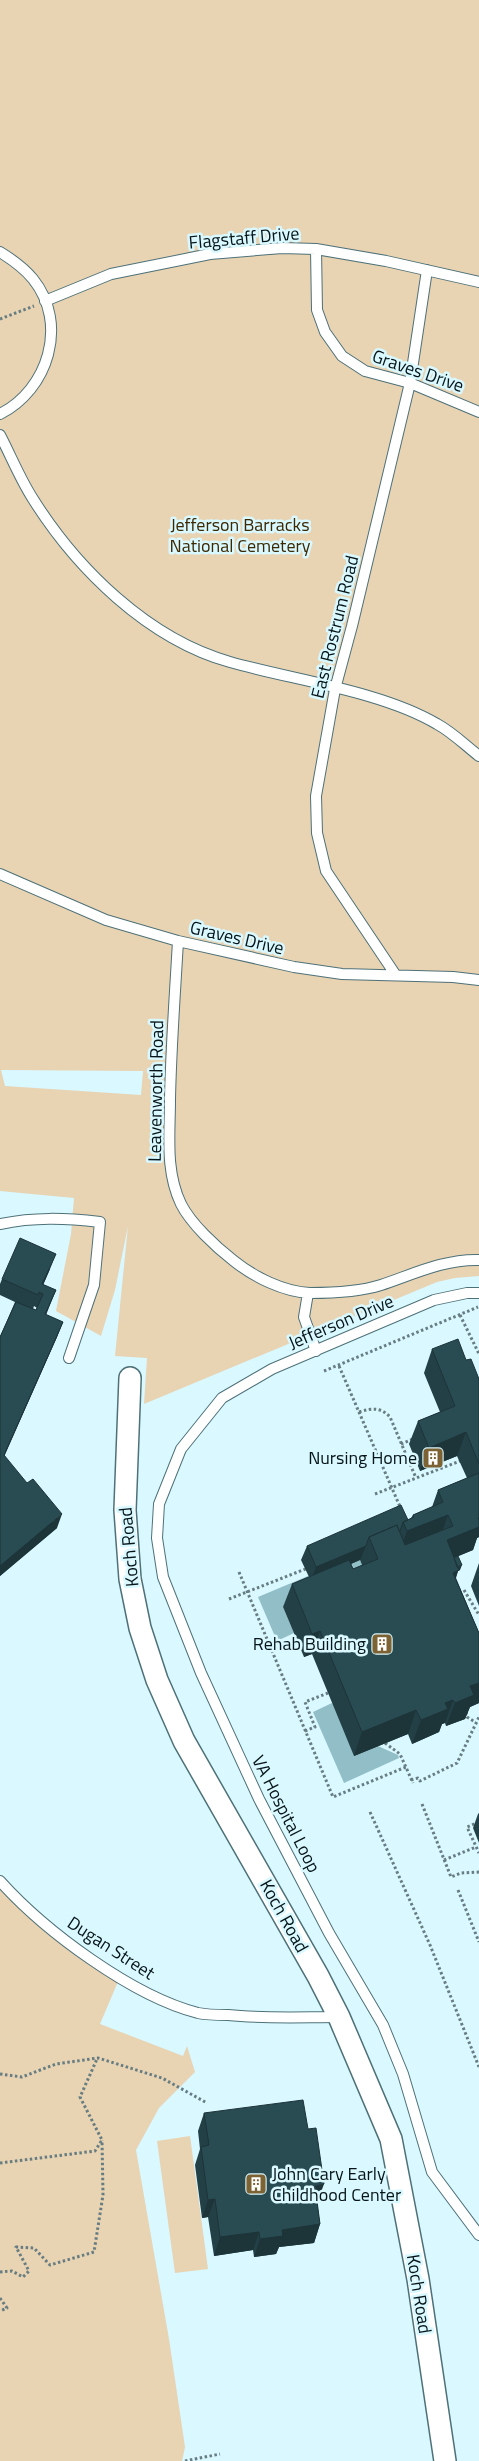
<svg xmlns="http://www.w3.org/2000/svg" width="479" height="2461" font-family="'Titillium Web',sans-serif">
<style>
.green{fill:#e8d3b3;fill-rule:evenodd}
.water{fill:#91bec7}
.pier{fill:#d9f8ff}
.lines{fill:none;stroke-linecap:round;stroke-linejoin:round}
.lane-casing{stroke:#4e7178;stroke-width:12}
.street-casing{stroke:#4e7178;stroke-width:24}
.path{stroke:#687d82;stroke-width:3;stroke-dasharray:2.5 2.5;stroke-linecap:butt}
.lane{stroke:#fff;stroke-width:10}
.street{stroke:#fff;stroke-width:21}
.wall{fill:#234047;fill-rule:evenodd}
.shaded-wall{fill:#1d3439}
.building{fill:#294b52;stroke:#1d3439}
.labels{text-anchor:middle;stroke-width:5;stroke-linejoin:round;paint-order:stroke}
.street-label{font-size:18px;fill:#071518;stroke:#d9f8ff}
.park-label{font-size:18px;fill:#3d2800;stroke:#d9f8ff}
.poi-label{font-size:18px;fill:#071518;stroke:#d9f8ff;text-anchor:end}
</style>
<rect width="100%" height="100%" fill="#d9f8ff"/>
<path class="green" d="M0,0H479V1276L455,1278L437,1282L144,1404L147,1358L115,1356L128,1226L115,1290L101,1336L56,1311L71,1234L74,1198L0,1191ZM1,1070L143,1071L141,1095L5,1086Z
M0,1880L14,1897L120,1977L100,2024L183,2056L187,2046L195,2072L159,2108L136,2150L169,2339L185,2447L182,2461H0Z
M190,2136L208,2269L175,2273L157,2141Z"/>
<path class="water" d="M360,1560L369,1582L283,1607L294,1633L277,1641L258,1597L308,1576L311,1581Z
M332,1703L378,1746L398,1755L399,1758L344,1783L313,1712Z"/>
<path class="pier" d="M176,1501L204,1567V1572L183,1580L179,1578L175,1567L173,1537Z"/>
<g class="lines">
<g class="lane-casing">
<path id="lane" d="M316,249L317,310L325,332L342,356L365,371L410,383L479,412
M0,252C13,260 24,268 33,279C69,324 48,390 0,414
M45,301L111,274L210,254L282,248L316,249L386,261L479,282
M0,435C11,456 20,479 33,499C77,569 148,639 230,662C293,680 381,691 437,724C452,732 465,745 479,756
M0,874L106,920L178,941L294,967L342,974L453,977L479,980
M178,941C175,994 171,1047 170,1099C170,1134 165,1171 181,1204C191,1224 216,1247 234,1261C254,1277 284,1292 310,1293C334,1293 359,1292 381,1285C414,1274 444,1259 479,1260
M395,974L326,871L317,833L316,796L335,689L352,626L410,383L427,270
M0,1224C34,1217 65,1218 100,1222L94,1285L69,1358
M308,1293L304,1317L316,1351
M479,1293H467L434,1300L272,1369L222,1398L181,1449L159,1504L157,1538L163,1577L201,1673L259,1799L329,1933L383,2025L403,2074L432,2172L479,2235
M0,1881C45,1931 132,1996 198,2013C207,2015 218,2015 228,2015C265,2019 302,2017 339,2017"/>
</g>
<g class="street-casing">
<path id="street" d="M130,1378L125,1510L130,1579L140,1628L157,1680L184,1741L318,1976L339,2017L391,2139L418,2279L445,2461"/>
</g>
<path class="path" d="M0,319L34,306
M460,1315L479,1354
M339,1366L401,1509
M324,1371L478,1307
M359,1412C371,1408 381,1407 390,1417L416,1478
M401,1444L415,1438
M375,1494L460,1461
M239,1572L333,1797L406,1767
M464,1590L479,1615
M229,1599L308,1568
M466,1712L467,1717L475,1722
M305,1731L315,1727L305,1702L328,1693
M385,1743L400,1754L413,1783
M411,1780L418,1778L420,1781L457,1763L479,1717
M422,1804L451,1877L461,1873L479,1872
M370,1812L430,1945L479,2067
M479,1822L467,1827L479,1853
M444,1860L476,1847
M458,1890L479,1942
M0,2074L22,2077L56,2064L98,2058L162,2078L207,2103
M0,2163L95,2151L102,2140L80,2097L97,2059
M0,2272L12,2271L23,2277L29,2271L16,2247L34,2248L50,2265L94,2252L103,2195L102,2140
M0,2298L7,2308L0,2311
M185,2461L220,2454"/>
<use href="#lane" class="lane"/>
<use href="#street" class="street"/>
</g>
<path class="wall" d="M50,1269L43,1285L56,1290L46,1315L63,1322L57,1337L4,1456L57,1528L0,1576V1337L15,1302L0,1295V1284L2,1279ZM34,1306L37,1308L36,1310L33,1309Z
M432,1349L466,1360L479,1379V1537L477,1538L473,1550L454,1558L460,1570L458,1571L456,1578L479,1633V1703L470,1707L465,1719L446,1726L445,1723L442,1724L439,1732L412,1744L408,1734L354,1756L312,1654L304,1657L283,1607L292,1584L309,1577L301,1560L307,1546L408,1520L411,1518L413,1515L432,1507L438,1490L467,1478L457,1456L420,1471L409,1444L418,1421L440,1412L424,1373ZM360,1560L362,1565L353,1569L351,1564Z
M479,1563V1606L471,1586Z
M479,1813V1843L473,1828L478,1814Z
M204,2113L317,2202L320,2224L314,2243L279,2247L276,2254L254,2257L253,2250L214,2256L208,2217L202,2218L195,2165L200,2149L198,2131Z"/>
<path class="shaded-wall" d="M56,1254L50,1269L40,1292L42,1284Z
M56,1290L50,1304L40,1329L45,1314Z
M63,1322L57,1337L0,1466L4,1455Z
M466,1432L457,1456L420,1471L429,1448Z
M62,1514L57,1528L0,1576V1566Z
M448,1515L440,1538L399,1555L407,1531Z
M479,1517V1537L477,1538L473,1550L438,1564L447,1540Z
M366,1546L360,1560L311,1581L316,1567Z
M462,1565L460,1570L458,1571L450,1594L449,1571Z
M320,1631L312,1654L304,1657L312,1634Z
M479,1683V1703L470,1707L465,1719L446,1726L455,1703L470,1686Z
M453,1700L445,1723L442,1724L439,1732L412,1744L421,1720L445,1703Z
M416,1710L408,1734L354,1756L362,1732Z
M324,2184L317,2203L315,2186Z
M215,2199L208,2217L202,2218L208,2200Z
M320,2224L314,2243L279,2247L276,2254L254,2257L260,2239L282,2230Z
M259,2232L253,2250L214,2256L220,2237Z"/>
<path class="building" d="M20,1238L56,1254L42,1284L56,1290L45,1314L63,1322L4,1455L27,1483L33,1479L62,1514L0,1566V1337L16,1302L36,1310L43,1294L39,1292L38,1295L2,1279Z
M458,1339L466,1360L471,1359L479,1379V1464L466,1432L429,1448L418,1421L455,1406L432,1349Z
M479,1473V1517L478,1518L479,1520V1527L447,1540L459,1570L453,1573L479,1633V1683L470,1686L474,1695L455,1703L453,1700L445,1703L448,1709L421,1720L416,1710L362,1732L320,1631L312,1634L292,1584L349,1560L353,1569L378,1559L369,1537L397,1525L405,1545L453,1526L448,1515L407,1531L403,1522L414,1517L413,1515L443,1502L438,1490Z
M401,1505L408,1520L403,1522L400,1531H399L397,1525L369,1537L366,1546L316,1567L307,1546Z
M458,1556L462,1565L457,1567L454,1558Z
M303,2100L308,2129L316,2128L324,2184L315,2186L320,2224L282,2230L283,2236L260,2239L259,2232L220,2237L215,2199L208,2200L201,2147L209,2145L204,2113Z"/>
<defs>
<g id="building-square" transform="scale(1.125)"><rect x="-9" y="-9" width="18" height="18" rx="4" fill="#7d6234" stroke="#d9f8ff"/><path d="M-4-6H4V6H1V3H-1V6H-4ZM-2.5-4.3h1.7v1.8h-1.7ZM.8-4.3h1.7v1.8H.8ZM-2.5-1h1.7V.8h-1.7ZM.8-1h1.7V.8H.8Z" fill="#fff"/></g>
</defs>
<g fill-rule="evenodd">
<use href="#building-square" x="433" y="1458"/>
<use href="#building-square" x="382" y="1644"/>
<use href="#building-square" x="256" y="2184"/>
</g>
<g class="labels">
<g class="street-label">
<text transform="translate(244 238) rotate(-5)" y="6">Flagstaff Drive</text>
<text transform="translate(418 371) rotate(19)" y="6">Graves Drive</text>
<text transform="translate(335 627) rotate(-76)" y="6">East Rostrum Road</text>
<text transform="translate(237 938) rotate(13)" y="6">Graves Drive</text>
<text transform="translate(156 1091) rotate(-89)" y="6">Leavenworth Road</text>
<text transform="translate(341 1322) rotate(-23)" y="6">Jefferson Drive</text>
<text transform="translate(129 1547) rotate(-95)" y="6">Koch Road</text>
<text transform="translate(286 1814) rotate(63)" y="6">VA Hospital Loop</text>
<text transform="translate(284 1916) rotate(61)" y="6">Koch Road</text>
<text transform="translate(111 1948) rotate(33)" y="6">Dugan Street</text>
<text transform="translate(419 2294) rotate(81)" y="6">Koch Road</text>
</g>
<g class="park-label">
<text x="240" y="531">Jefferson Barracks<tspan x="240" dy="21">National Cemetery</tspan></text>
</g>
<g class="poi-label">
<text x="417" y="1464">Nursing Home</text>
<text x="366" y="1650">Rehab Building</text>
<text x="272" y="2180" text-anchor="start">John Cary Early<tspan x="272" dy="21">Childhood Center</tspan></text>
</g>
</g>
</svg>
